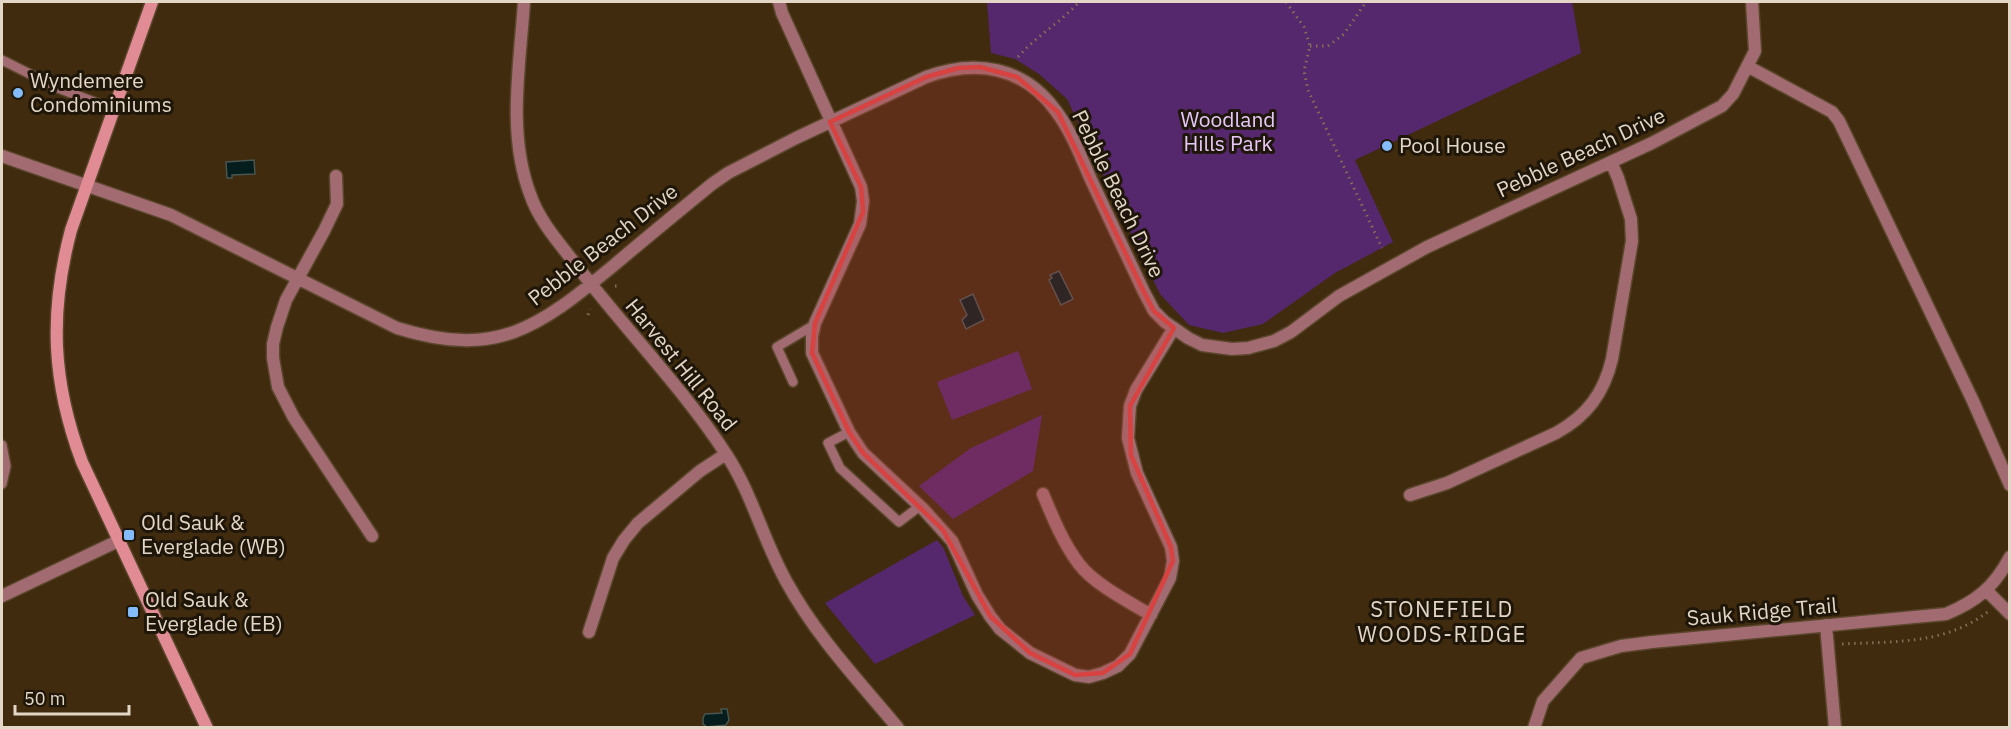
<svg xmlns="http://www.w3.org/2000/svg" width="2011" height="729" font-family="'IBM Plex Sans',sans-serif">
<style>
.green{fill:#55276c}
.water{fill:#051e1d;stroke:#485550;stroke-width:1.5}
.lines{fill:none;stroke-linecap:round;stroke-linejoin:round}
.lane-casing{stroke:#5a462b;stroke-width:12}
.street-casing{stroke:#5a462b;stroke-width:15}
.secondary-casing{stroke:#5a462b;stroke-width:15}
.path{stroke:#827058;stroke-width:3;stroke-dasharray:1.5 4.5;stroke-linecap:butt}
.lane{stroke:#a16b71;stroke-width:9}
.street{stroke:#a16b71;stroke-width:12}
.secondary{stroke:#e18b95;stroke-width:12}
.marked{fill:#d84240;fill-opacity:0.2;stroke:#d84240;stroke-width:4.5;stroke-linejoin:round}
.poi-dot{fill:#84bcfb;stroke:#1f160a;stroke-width:2}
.labels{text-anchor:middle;stroke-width:6;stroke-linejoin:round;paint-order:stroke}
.poi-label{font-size:21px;fill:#e3d6c6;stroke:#1f160a;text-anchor:start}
.park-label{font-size:21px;fill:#e5c7f8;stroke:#1f160a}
.street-label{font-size:21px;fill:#e3d6c6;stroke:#1f160a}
.neighbourhood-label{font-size:22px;letter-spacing:1.5px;fill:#e3d6c6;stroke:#1f160a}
</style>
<rect width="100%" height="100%" fill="#402b0e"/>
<path class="green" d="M987,2H1572L1581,53L1355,160L1393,242L1335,273L1263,324L1223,333L1189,325L1160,294L1067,99L1039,74L1015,59L991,53Z
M1018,351L1032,389L952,420L937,382Z
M1042,415L1033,471L953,519L919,486L971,448Z
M937,540L944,549L963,596L975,615L875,664L825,603Z"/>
<path class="water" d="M254,160L255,174L232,175V178H227L226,162Z
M1059,271L1073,299L1061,305L1049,280L1052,278L1050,275Z
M973,294L984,320L966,329L962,320L967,315L960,300Z
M721,709H727L729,720L726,725L707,727L703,724V718L705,714L722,713Z"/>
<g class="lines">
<g class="lane-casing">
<path id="lane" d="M2,60L58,88L115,110
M793,382L777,347L814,325
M849,432L828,443L840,468L899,522L920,506
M2,445L6,466L2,484"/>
</g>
<g class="street-casing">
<path id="street" d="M524,2C520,65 507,133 530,194C539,221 560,244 577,266C625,329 683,388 726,454C752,493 763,540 786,581C816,636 858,680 898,728
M779,2L782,13L861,187L863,201L860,224L815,323L812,336V353L849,432L863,453L924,510L952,541L977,595L990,616L1000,629L1030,653L1075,675L1089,677L1103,673L1118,666L1130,654L1170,578L1173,561L1171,547L1137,473L1128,438L1130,406L1136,390L1174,328
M1747,66L1832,112L1839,121L1973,401L2010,485
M2,156L171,215L397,328C497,359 538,328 613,266C646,238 679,211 712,184L728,173L796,138L926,77C975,59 1024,66 1056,111C1072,132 1082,160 1093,184C1110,220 1127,256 1144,292L1154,311L1165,322L1188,338L1202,345L1232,349L1248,348L1274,341L1291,332L1339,296L1427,247L1652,143L1722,106L1733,94L1755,51L1752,2
M336,176L337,204L324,231L286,300L277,327L273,344V358L278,387L294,418L372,536
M1043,494C1053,518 1063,543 1079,564C1094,584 1129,602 1151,615
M1410,495L1447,483L1556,433C1587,416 1604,393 1612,359L1632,241L1631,219L1618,178L1611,162
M1986,590L2010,614
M2,596L118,541
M1826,625L1835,728
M589,632L613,558L624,540L638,523L700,471L726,454
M1534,728L1543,701L1581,658L1621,646L1652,642L1946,614C1977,601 1994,587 2010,557"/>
</g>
<g class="secondary-casing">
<path id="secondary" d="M152,2L71,230C49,313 52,382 82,462L207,728"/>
</g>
<path class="path" d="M1286,2L1304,27L1310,46L1304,71L1308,90L1382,248
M1310,46H1328L1344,34L1366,2
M1018,57C1036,36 1060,23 1079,2
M591,258L593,252
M558,280L564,281
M615,286H620
M588,315L590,309
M1842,644C1896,641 1945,645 1989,611"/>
<use href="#lane" class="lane"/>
<use href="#street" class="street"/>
<use href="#secondary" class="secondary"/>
</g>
<path class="marked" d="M980,67L1017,77L1058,112L1144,292L1154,311L1174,328L1130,406L1131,455L1171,547L1173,561L1130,654L1103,673L1075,675L1030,653L990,616L943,530L863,453L849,432L812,353L815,323L863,212L861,187L830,122L926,77L958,68Z"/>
<g class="poi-dot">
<circle cx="18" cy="93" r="6"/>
<circle cx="1387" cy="146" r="6"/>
<rect x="123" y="529" width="12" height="12" rx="3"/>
<rect x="127" y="606" width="12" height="12" rx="3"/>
</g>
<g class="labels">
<g class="poi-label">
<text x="30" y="88">Wyndemere<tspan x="30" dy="24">Condominiums</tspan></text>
<text x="1399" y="153">Pool House</text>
<text x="141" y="530">Old Sauk &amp;<tspan x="141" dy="24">Everglade (WB)</tspan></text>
<text x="145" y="607">Old Sauk &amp;<tspan x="145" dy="24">Everglade (EB)</tspan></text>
</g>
<g class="park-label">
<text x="1228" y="127">Woodland<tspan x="1228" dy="24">Hills Park</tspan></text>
</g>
<g class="street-label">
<text transform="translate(1581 153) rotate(-25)" y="7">Pebble Beach Drive</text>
<text transform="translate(1118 194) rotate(64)" y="7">Pebble Beach Drive</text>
<text transform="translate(603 245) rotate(-38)" y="7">Pebble Beach Drive</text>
<text transform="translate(681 365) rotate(51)" y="7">Harvest Hill Road</text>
<text transform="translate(1762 612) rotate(-5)" y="7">Sauk Ridge Trail</text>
</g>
<g class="neighbourhood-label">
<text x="1442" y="617">STONEFIELD<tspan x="1442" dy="25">WOODS-RIDGE</tspan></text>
</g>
</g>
<rect width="2011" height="729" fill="none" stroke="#e3d6c6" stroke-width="6"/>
<path d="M15 705v9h114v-9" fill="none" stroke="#e3d6c6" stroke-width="3"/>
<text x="24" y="705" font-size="18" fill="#e3d6c6" stroke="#1f160a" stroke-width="4.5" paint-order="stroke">50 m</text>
</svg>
